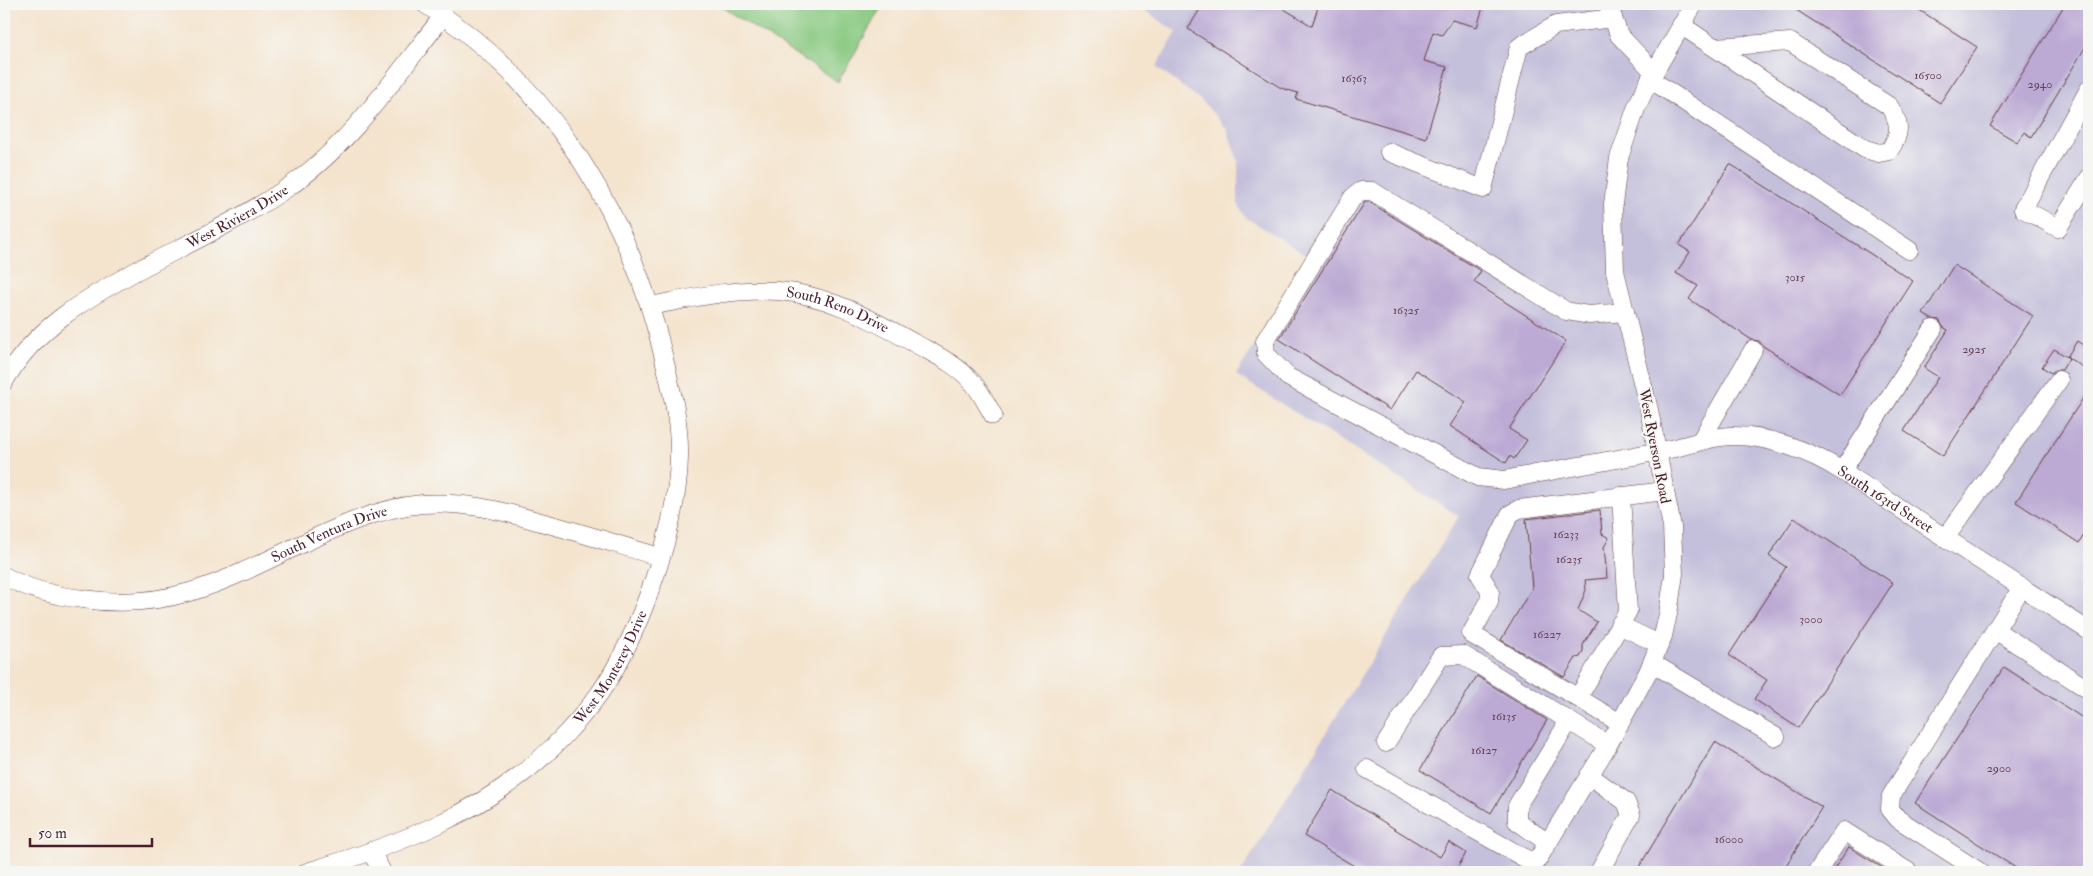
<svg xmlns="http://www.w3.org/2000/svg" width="2093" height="876" font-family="'IM FELL Double Pica',serif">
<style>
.industrial{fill:#c4c0db}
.green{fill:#89c981;stroke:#6a7456}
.building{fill:#bcaad4}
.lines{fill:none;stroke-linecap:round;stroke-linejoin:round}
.minor-casing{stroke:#643d43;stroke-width:19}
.minor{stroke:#fff;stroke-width:18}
.labels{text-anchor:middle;stroke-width:4;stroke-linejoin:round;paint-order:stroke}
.number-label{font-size:12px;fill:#664255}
.street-label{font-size:15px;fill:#4a1f2b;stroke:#f6f6f2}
</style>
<rect width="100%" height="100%" fill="#f6f6f2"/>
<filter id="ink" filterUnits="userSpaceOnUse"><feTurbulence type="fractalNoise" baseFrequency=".02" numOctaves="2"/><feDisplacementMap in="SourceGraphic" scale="10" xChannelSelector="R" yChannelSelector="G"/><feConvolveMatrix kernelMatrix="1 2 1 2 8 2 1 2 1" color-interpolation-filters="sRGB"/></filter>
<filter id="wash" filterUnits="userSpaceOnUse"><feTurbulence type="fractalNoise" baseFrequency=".0096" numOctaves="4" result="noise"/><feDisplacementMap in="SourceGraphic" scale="20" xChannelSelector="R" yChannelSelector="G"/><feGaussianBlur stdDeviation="1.12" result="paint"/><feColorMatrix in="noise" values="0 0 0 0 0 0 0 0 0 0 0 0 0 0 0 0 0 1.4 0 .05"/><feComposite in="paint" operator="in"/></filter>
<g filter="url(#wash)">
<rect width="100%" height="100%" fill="#f4e4ce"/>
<path class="industrial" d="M1135,4H2089V872H1241L1459,516L1236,375L1310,257L1245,217L1238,204V161L1227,129L1203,102L1156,67L1177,32Z"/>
<path class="green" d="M717,4H883L838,82Z"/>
<g id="blocks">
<path class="building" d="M1203,4H1276L1312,26L1319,4H1484L1477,27L1452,20L1442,35L1433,32L1424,61L1447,67L1426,138L1296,99L1298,93L1281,88L1188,29Z
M1787,4H1910L1977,47L1940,103Z
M2065,4H2089V41L2031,137L2024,132L2017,142L1990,126Z
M1730,164L1913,281L1840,395L1763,346L1759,341L1752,340L1689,299L1698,286L1676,273L1690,252L1679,245Z
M1365,202H1369L1481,271L1474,282L1566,341L1509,429L1527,440L1514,459L1510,456L1506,463L1450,426L1466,402L1416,370L1390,410L1279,339Z
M1954,265L2033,316L1943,456L1904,431L1938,377L1924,368L1948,330L1943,327L1939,320L1931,319L1923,314Z
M2077,341L2089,349V371L2067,357Z
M2054,349L2069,358L2062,370H2055L2051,373L2042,367Z
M2089,389V527L2079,543L2016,502Z
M1600,510L1602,534L1609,538L1604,547L1607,578L1585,580L1586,590L1578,610L1597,622L1583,645V651L1580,657L1576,658L1564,677L1501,640L1532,588L1526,519Z
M1794,518L1893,583L1798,728L1754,699L1767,680L1729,655L1786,567L1769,556Z
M2004,667L2089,722V872H2022L1915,803Z
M1477,676L1547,720L1491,813L1420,770Z
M1715,742L1822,807L1782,872H1636Z
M1332,790L1440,857L1449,842L1466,853L1455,872H1364L1304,836Z
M1849,847L1889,872H1832Z"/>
</g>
</g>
<g filter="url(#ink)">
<use href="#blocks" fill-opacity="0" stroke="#643d43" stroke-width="1"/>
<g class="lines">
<g class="minor-casing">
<g id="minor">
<path d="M1608,4L1619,35L1654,72"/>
<path d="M1681,25L1865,149L1879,153L1889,151C1901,134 1901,123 1889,106L1790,42L1714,47"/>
<path d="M1650,79L1909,250"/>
<path d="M2089,89L2023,209L2058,228L2089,178"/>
<path d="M1389,152L1483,189L1519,47L1556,25L1613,18"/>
<path id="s1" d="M650,306C692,298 735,288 778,291C828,294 874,321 916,344C936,355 958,365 973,383C981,392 987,405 993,415"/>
<path id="s2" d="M1625,312L1589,315L1566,311L1372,191H1361L1353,197L1265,341L1266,354L1288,377L1478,477L1504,480C1559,469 1615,460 1670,449C1690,445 1709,437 1730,436C1768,435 1810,451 1842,471L2089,631"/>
<path id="s3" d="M4,382C34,328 85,299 138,270C187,244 240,220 287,188C351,145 396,75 444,15"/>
<path d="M1701,440L1753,350"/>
<path d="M1842,471L1933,329"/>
<path d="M1946,537L2059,380"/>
<path id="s4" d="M4,576C28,589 55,596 83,599C165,611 219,584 291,549C333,529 376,508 422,504C463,501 499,510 537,521C579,532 619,545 660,557"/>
<path d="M1619,625L1659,644"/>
<path d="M1995,630L2089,690"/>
<path d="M1652,663L1776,737"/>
<path d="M1578,698L1628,611L1621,496"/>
<path d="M1620,723L1471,634L1489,602L1490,591L1480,575L1510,514L1519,509L1665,491"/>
<path d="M1386,743L1441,656L1463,655L1608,745"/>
<path d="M1367,769L1535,864"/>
<path d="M1589,775L1626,802L1631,815L1599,872"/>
<path d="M1548,843L1517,821V806L1569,721"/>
<path d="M371,851L382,872"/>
<path id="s5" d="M307,872C397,845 486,813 554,746C570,730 586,712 599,694C639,637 678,527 679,457C680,426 673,396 666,367C634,222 553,84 425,4"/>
<path d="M1530,872L1608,745L1648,672L1663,636L1668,614L1674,574L1672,527L1649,410L1615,271L1613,204L1619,158L1637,106L1648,83L1694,4"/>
<path d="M1817,872L1844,831L1909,872"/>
<path d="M1980,872L1898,819L1890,809L1891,796L2022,587"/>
</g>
</g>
<use href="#minor" class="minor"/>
</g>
</g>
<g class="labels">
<g class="number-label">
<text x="1928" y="79">16500</text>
<text x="1354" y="82">16363</text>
<text x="2040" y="88">2940</text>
<text x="1795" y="281">3015</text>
<text x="1406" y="314">16325</text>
<text x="1974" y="353">2925</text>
<text x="1566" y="538">16233</text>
<text x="1569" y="563">16235</text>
<text x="1811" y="623">3000</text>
<text x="1547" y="638">16227</text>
<text x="1504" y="720">16135</text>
<text x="1484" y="754">16127</text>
<text x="1999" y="772">2900</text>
<text x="1729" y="843">16000</text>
</g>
<g class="street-label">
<text dy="5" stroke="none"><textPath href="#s3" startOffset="290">West Riviera Drive</textPath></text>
<text dy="5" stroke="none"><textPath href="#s1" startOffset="192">South Reno Drive</textPath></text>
<text transform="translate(1655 446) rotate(79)" y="5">West Ryerson Road</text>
<text dy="5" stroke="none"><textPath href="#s2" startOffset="1164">South 163rd Street</textPath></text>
<text dy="5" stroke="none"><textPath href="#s4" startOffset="342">South Ventura Drive</textPath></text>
<text dy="5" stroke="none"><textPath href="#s5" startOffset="378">West Monterey Drive</textPath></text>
</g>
</g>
<rect width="2093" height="876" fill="none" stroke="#f6f6f2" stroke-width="20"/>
<path d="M30 838v8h122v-8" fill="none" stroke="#4a1f2b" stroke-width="2.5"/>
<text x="38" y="838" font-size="15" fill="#4a1f2b" stroke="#f6f6f2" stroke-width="4" paint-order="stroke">50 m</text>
</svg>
